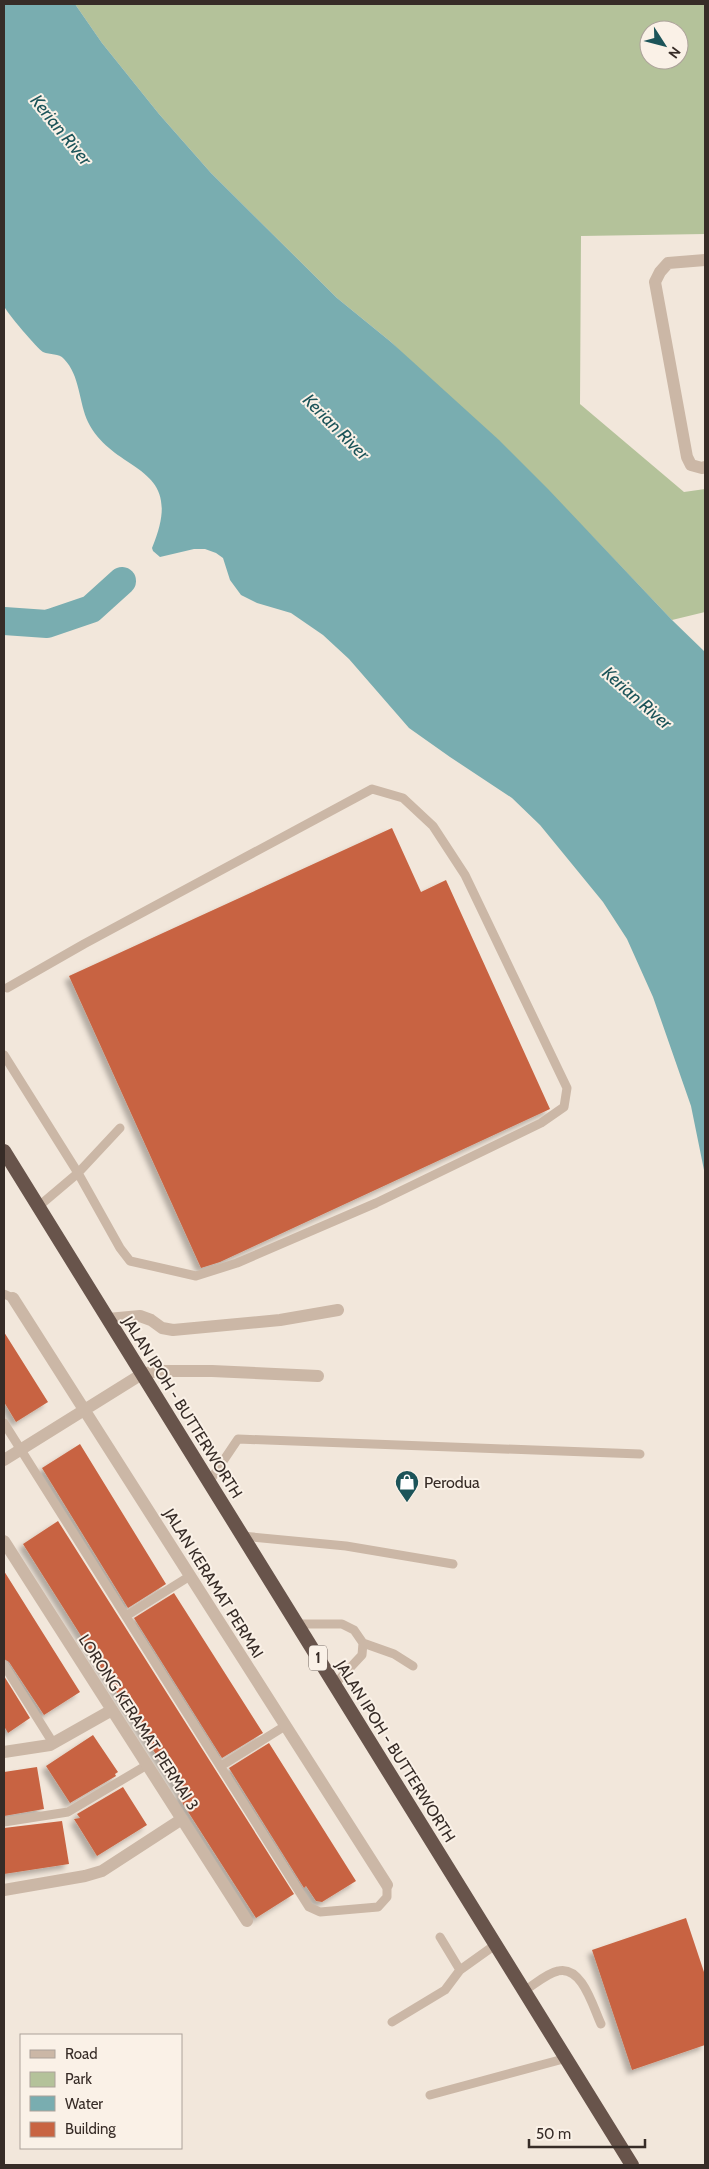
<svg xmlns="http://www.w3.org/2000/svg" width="709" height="2169" font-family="Cabin,sans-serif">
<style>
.green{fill:#b4c29a;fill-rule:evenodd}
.water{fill:#79adb0}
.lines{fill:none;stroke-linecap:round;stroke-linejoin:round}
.river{stroke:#79adb0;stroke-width:28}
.building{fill:#c86442;filter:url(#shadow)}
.service{stroke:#cbb7a6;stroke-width:9}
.minor{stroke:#cbb7a6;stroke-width:12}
.trunk{stroke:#68544b;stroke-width:14}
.labels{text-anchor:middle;stroke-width:4;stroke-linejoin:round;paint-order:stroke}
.shield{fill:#faf1e7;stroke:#726761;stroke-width:1}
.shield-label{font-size:15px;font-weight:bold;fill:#372c27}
.street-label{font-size:16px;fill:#372c27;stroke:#faf1e7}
.poi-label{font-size:16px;fill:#372c27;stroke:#faf1e7;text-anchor:start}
.water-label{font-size:18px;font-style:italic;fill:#1c5459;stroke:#faf1e7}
</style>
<defs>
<filter id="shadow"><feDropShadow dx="-4.5" dy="4.5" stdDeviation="2.5" flood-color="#0004"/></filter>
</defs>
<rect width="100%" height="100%" fill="#f2e7db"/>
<path class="green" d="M75,4H705V234L581,236L580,404L684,492L705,489V612L672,620L594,538L391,342L337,298L211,173L159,114L102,43ZM649,30H679V60H649Z"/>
<path class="water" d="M4,4H75L102,43L159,114L211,173L337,298L391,342L499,440L548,489L672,620L705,652V1175L691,1106L653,997L627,939L603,902L540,825L512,798L450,757L409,728L349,659L323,635L291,613L257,603L241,595L230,580L223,558L216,553L205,549H194L160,557L153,551L152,548C188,462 115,476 88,422C79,403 80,375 64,359C59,353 50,355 43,352C38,349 6,312 4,306C1,300 4,253 4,242C4,163 4,83 4,4Z"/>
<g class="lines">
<path class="river" d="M4,621L47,624L91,609L122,581"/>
</g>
<path class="building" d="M392,828L421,892L446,880L550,1109L220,1262L201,1268L69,976Z
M4,1332L48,1402L16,1422L4,1402Z
M80,1444L166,1584L128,1608L42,1468Z
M58,1521L294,1894L256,1918L178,1796L181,1794L23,1544Z
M4,1571L80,1692L44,1715L9,1662L4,1659Z
M174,1593L263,1733L222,1758L134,1618Z
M4,1676L30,1718L8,1733L4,1726Z
M93,1735L118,1772L115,1774L116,1776L70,1803L46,1766Z
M269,1743L356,1881L322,1902L316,1901L306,1886L304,1888L229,1768Z
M37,1767L44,1809L4,1816V1772Z
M123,1787L147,1825L97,1856L74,1819L80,1818L77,1814Z
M62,1821L69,1864L4,1874V1828Z
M686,1918L705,1975V2045L632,2070L592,1950Z"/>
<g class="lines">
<path class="service" d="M4,1055L78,1173L120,1248L130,1261L196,1276L237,1263L376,1203L541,1123L564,1107L567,1088L465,875L433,826L403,798L372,789L84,944L7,988
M39,1206L78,1173L120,1128
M4,1294L13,1298
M4,1423L309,1907L320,1912L378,1907L387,1897V1885
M209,1482L238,1439L640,1454
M242,1536L346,1546L453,1564
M126,1616L190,1576
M297,1624H342L354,1630L363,1643L362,1655L334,1685
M363,1643L394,1654L413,1666
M4,1665L53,1743
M221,1766L285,1726
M4,1822L68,1812L147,1765
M440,1937L460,1970
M524,1991C534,1985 547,1973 558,1971C582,1965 593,2007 601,2024
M392,2022L445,1990L460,1970L495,1945
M430,2095L567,2058"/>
<path class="minor" d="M705,260L668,263L660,272L655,282L687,457L691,465L702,468L705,467
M13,1298L387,1885
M108,1319L140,1316L151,1320L162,1328L173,1330L280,1320L338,1310
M4,1460L142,1374L157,1371H212L318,1376
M4,1541L247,1921
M4,1752L50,1745L112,1710
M4,1890L85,1876L102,1871L182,1819"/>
<path class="trunk" d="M4,1151L632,2165"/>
</g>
<defs>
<g id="shop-pin" transform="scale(1.25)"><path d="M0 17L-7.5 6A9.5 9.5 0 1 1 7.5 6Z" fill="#1c5459" stroke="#faf1e7"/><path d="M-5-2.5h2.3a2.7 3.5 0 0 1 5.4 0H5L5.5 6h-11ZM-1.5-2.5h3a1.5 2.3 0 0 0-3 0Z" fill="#fff"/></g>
</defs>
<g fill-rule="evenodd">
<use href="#shop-pin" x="407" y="1482"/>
</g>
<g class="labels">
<rect class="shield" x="309" y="1645.5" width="18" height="25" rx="4"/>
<g class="shield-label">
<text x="318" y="1663">1</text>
</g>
<g class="street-label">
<text transform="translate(183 1407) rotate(58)" y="6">JALAN IPOH - BUTTERWORTH</text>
<text transform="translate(214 1583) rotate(58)" y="6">JALAN KERAMAT PERMAI</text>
<text transform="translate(139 1722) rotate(57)" y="6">LORONG KERAMAT PERMAI 3</text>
<text transform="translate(396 1751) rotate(58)" y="6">JALAN IPOH - BUTTERWORTH</text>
</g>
<g class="poi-label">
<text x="424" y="1488">Perodua</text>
</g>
<g class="water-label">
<text transform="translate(61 130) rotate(51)" y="6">Kerian River</text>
<text transform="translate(336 427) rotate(45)" y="6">Kerian River</text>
<text transform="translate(637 698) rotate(41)" y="6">Kerian River</text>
</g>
</g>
<rect width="709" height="2169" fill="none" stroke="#372c27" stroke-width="10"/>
<rect x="20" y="2034" width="162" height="115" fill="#faf1e7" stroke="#aca29a"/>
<rect x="30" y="2050" width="25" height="8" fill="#cbb7a6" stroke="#aca29a"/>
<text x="65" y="2059" font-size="15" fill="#372c27">Road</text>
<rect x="30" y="2072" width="25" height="15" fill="#b4c29a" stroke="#aca29a"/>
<text x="65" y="2084" font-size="15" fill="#372c27">Park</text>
<rect x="30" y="2096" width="25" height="15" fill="#79adb0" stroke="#aca29a"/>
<text x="65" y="2109" font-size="15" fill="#372c27">Water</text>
<rect x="30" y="2122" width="25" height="15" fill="#c86442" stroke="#aca29a"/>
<text x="65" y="2134" font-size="15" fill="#372c27">Building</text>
<g transform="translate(664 45) rotate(126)"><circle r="24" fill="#faf1e7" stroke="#aca29a"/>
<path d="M0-4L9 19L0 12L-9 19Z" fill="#1c5459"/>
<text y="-8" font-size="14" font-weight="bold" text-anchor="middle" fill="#372c27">N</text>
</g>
<path d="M529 2139v8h116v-8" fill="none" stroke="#372c27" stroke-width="2.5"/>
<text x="536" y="2139" font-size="15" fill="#372c27" stroke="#faf1e7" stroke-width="4" paint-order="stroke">50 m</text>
</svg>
